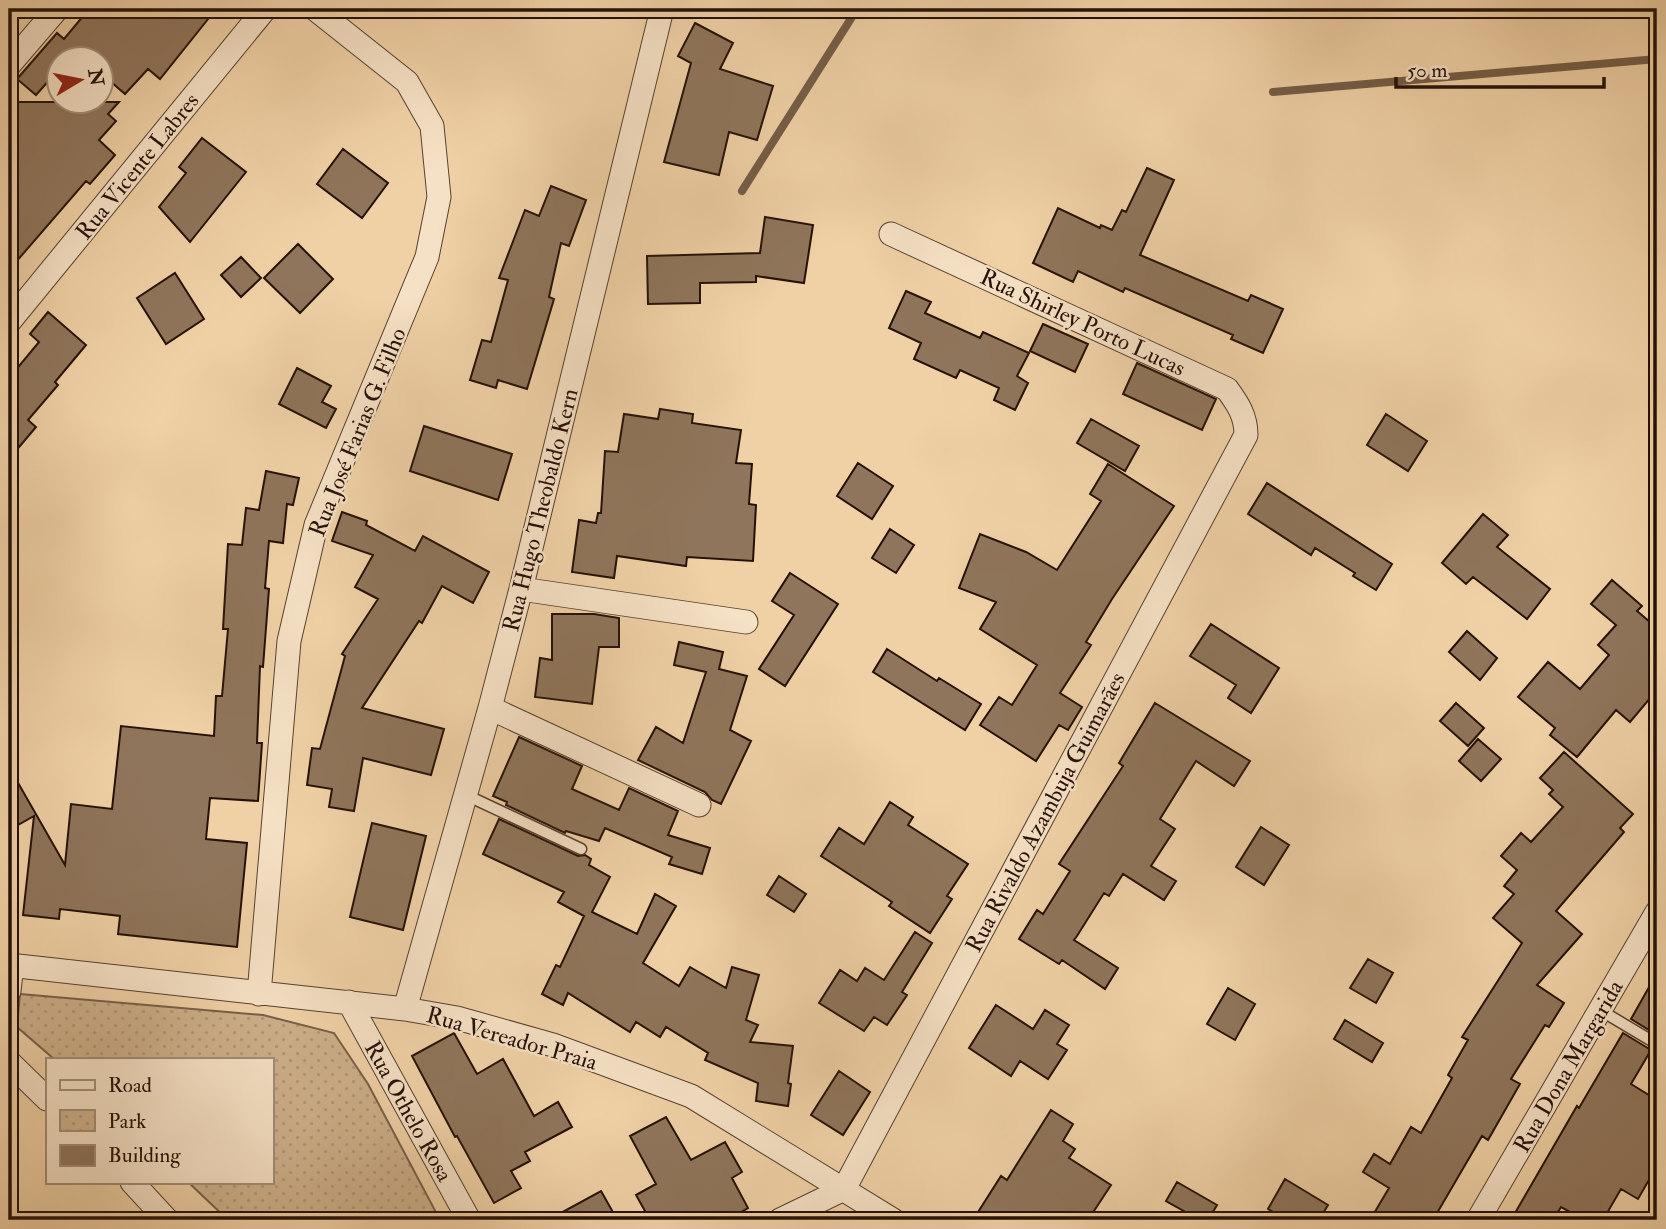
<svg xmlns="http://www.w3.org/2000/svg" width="1666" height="1229" font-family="'IM FELL Double Pica',serif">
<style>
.park{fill:url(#park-dots);stroke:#79604a;stroke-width:2}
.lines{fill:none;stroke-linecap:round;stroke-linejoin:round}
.stream{stroke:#755d47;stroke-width:8}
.building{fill:#8f755b;stroke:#251109;stroke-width:2}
.lane-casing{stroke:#584130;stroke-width:13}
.street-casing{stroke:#584130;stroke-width:25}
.lane{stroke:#f5e1c5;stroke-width:10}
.street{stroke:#f5e1c5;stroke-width:23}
.labels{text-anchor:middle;stroke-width:5;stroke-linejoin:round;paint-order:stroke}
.street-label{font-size:23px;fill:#251109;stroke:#f5e1c5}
</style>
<defs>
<pattern id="park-dots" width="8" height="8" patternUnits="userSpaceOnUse" patternTransform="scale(1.75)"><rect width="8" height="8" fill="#cdb08b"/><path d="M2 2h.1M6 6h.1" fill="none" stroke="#b09677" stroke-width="1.8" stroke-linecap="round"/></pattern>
</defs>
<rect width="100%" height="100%" fill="#f0d1a6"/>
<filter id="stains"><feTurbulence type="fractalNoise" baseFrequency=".00286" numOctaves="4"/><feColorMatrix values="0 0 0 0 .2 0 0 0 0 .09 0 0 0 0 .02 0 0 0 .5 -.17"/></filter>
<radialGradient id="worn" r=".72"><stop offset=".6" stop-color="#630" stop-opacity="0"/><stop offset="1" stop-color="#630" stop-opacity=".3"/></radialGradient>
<path class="park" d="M20,994L263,1015L334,1033L368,1084L440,1220H228L188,1182H271V1059H54L17,1027Z"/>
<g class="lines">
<path class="stream" d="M1273,92L1657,59
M742,191L857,9"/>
</g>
<path class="building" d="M89,9H216L160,79L148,69L125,94L102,74V60H85L75,50L67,60H60V68L36,95L17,79L57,33L64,39Z
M695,23L733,43L720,69L773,86L757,140L729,132L719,175L664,162L691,63L678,56Z
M9,102H119L108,114L116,121L99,140L115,155L90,184L86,181L9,270Z
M202,138L246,172L190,242L159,207L186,173L179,167Z
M343,149L388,183L362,218L317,184Z
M1147,168L1174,180L1140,255L1248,301L1251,295L1283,309L1263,353L1231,339L1233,335L1125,288L1123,292L1078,271L1073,282L1033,263L1058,208L1100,228L1101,225L1112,230L1122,210L1126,212Z
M551,186L586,200L569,246L561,243L549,297L554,299L527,389L498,380L496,388L470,380L482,340L491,342L508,280L499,278L525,210L539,216Z
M765,217L813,225L804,283L756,276V282L700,283V303L648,304L647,256L760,253Z
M298,244L333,279L300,313L264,278Z
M241,257L261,278L241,297L221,275Z
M175,273L204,319L166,344L137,298Z
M906,291L931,302L925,313L980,338L983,332L1029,353L1017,376L1028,383L1015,410L994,400L999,388L960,370L956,378L914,359L921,343L889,328Z
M48,312L86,345L55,382L58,385L28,420L36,427L9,459V378L39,342L30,334Z
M1043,324L1088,344L1075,372L1030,351Z
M1137,363L1216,399L1202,430L1123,394Z
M297,368L331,386L322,402L336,409L326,428L279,404Z
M660,409L693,414L692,423L741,430L736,463L752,464L749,504L756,505L753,561L687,557L686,566L617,556L614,578L572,572L579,520L596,523L598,513H601L605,451L618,452L624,414L658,419Z
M1386,414L1427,441L1408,471L1367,445Z
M1091,419L1139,446L1125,471L1077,443Z
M424,426L512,454L498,500L410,471Z
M858,463L893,486L872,519L837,496Z
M1108,464L1174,506L1112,599L1086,642L1091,645L1060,693L1082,707L1068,730L1059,725L1036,761L980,725L999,697L1012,705L1037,665L980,629L996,602L959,588L980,534L1026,552L1057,570L1101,501L1090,494Z
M266,471L299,478L293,505L287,504L283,543L269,541L265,588L269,589L263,667L260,666L257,743H262L258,801L210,798L206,839L247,843L237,947L118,934L120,916L60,909L59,919L23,915L34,816L9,830V767L65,865L71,804L112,809L121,726L214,736L216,696H222L228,629H223L228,544L242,545L246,508L259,510Z
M1267,483L1392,564L1376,590L1353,576L1355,573L1315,548L1311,555L1248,514Z
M342,512L367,521L366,525L415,551L423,536L489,572L473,603L442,586L422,623L419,621L362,708L444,729L431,775L363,758L354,811L329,807L332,789L307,785L312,748L320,749L345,656L342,654L378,599L355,587L373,555L332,541Z
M1483,514L1508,535L1497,547L1550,589L1527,619L1473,577L1466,584L1442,563Z
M890,529L914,545L896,573L872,558Z
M790,573L838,604L785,686L759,669L794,615L772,601Z
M1612,580L1642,606L1637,611L1657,628V690L1630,722L1616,710L1577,757L1550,735L1555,728L1518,697L1548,662L1580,689L1609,655L1598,645L1616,625L1591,604Z
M552,614H594L619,618V647H599L592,704L535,697L540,658L552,660Z
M1211,624L1279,668L1251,713L1228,698L1236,685L1190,656Z
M1467,631L1497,658L1480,680L1449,652Z
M679,642L723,652L719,669L747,676L730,730L751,741L721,804L712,800L705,792L638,760L656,727L683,743L706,672L674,665Z
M887,649L937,681L939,678L981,704L965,730L873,672Z
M1155,703L1250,761L1234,786L1196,761L1160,819L1175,829L1151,866L1176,881L1164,900L1123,874L1109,896L1104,893L1077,936L1074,940L1118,968L1105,989L1062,960L1059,964L1019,939L1037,910L1043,914L1070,871L1059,864L1123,766L1119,763Z
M1456,703L1484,728L1468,746L1440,721Z
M519,737L582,766L572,789L619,810L629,788L678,811L668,835L710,848L702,874L669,864L672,857L605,828L599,841L566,831L565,833L506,805L507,802L493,796Z
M1478,739L1501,759L1481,781L1459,761Z
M1564,752L1633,814L1620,828L1624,832L1556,911L1582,934L1537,985L1564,1003L1549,1027L1545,1025L1511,1079L1520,1084L1488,1140L1482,1136L1433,1220H1370L1389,1188L1363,1172L1374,1154L1390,1164L1411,1127L1421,1133L1452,1078L1448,1075L1468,1040L1462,1037L1522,943L1493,918L1514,894L1504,886L1517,870L1501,856L1521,833L1531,842L1563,807L1549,794L1553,790L1540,778Z
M890,802L913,817L908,825L968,864L947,896L952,899L930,933L889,906L892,902L821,856L839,828L864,844Z
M499,819L578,856L585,855L591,859L589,865L610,877L592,912L637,934L655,894L676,906L643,963L679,986L690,967L726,988L732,967L759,975L746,1020L758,1025L750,1042L793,1046L788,1083L791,1084L788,1106L756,1101L758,1083L705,1060L708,1053L666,1027L660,1037L636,1022L630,1032L568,993L563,1005L542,994L556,965L560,967L584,916L558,902L564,892L483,854Z
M372,823L426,836L403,930L350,917Z
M1261,827L1289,845L1264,885L1236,867Z
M779,876L806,894L794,912L767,895Z
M915,932L932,943L902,992L907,995L887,1025L874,1017L864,1031L819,1003L840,970L857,981L865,968L884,980Z
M1368,959L1393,973L1376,1003L1350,988Z
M1657,973V1035L1631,1019Z
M1228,988L1255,1004L1235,1040L1207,1024Z
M996,1005L1033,1029L1045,1010L1069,1025L1057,1044L1067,1050L1048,1079L1020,1061L1011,1076L969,1048Z
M1345,1020L1383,1043L1372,1062L1334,1039Z
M454,1033L477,1074L503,1059L534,1116L558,1102L572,1127L525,1152L530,1161L511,1171L521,1188L494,1203L457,1136L455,1137L412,1056Z
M1623,1033L1651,1050L1631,1084L1657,1100V1166L1638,1199L1621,1189L1603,1220H1585L1561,1207L1553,1220H1511L1577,1106L1579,1108Z
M839,1071L870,1092L843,1135L811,1115Z
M1051,1110L1073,1124L1063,1141L1075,1149L1069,1158L1111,1185L1088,1220H973L1001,1176L1007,1180Z
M666,1117L691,1160L725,1142L742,1172L732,1178L748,1208L727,1220H650L636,1195L656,1184L630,1136Z
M1285,1179L1328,1205L1319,1220H1287L1268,1209Z
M1177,1182L1217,1205L1208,1220H1200L1166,1201Z
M601,1191L614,1214L602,1220H548Z"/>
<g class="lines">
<g class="lane-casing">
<path id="lane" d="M466,795L581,849
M1600,1010L1657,1044"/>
</g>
<g class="street-casing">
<path id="street" d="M9,65L57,9
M9,322L265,9
M521,589L746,622
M490,708L699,805
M9,965L405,1009L457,1018L553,1045L691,1096L893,1220
M9,991L12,965
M259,994L289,641L316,525L427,257L439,197L432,126L407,82L315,9
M349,1002L469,1220
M405,1009L490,708L521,589L662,9
M9,1062L47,1099
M132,1182L167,1220
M844,1189L1246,435C1246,416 1238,404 1227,389L891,234
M780,1220L844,1189
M1478,1220L1657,912"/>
</g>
<use href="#lane" class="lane"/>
<use href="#street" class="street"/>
</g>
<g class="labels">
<g class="street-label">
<text transform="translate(137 166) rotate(-51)" y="8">Rua Vicente Labres</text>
<text transform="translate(1083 322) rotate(25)" y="8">Rua Shirley Porto Lucas</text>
<text transform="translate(357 432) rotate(-68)" y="8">Rua José Farias G. Filho</text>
<text transform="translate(540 510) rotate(-76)" y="8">Rua Hugo Theobaldo Kern</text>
<text transform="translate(1045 812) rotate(-62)" y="8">Rua Rivaldo Azambuja Guimarães</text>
<text transform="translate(512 1038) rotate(16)" y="8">Rua Vereador Praia</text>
<text transform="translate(1568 1066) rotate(-60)" y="8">Rua Dona Margarida</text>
<text transform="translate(409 1111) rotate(61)" y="8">Rua Othelo Rosa</text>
</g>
</g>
<rect width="1666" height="1229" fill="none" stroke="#f0d1a6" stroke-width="35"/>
<rect x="10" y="10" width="1645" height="1208" fill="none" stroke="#251109" stroke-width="3.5"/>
<rect x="18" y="18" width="1631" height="1194" fill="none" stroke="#251109" stroke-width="2"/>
<rect x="46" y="1058" width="228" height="126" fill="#f5e1c5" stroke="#a28e7a" stroke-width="2"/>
<rect x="60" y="1080" width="35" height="10" fill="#f5e1c5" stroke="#a28e7a" stroke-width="2"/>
<text x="108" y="1092" font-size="21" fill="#251109">Road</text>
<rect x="60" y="1110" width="35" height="21" fill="url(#park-dots)" stroke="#a28e7a" stroke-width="2"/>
<text x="108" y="1128" font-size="21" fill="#251109">Park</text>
<rect x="60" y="1145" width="35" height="21" fill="#8f755b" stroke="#a28e7a" stroke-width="2"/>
<text x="108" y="1162" font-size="21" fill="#251109">Building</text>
<g transform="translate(80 80) rotate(80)"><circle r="33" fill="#f5e1c5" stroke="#a28e7a" stroke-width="2"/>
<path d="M0-5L12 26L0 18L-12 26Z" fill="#8f2418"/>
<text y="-10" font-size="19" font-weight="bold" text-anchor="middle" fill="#251109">N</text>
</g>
<path d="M1396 77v10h208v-10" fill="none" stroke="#251109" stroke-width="3.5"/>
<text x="1407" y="77" font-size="21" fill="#251109" stroke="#f5e1c5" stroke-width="5" paint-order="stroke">50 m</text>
<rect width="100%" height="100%" filter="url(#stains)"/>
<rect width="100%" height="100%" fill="url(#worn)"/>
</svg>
